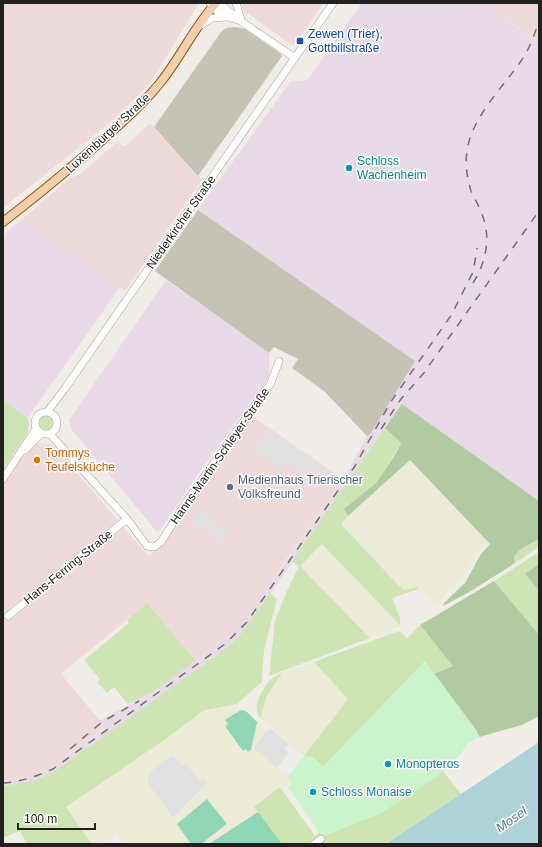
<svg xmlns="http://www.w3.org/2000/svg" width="542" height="847" font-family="Helvetica,sans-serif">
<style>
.commercial{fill:#eedadb}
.industrial{fill:#e8dbe7}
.construction{fill:#c4c3b5}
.farmland{fill:#ececd6}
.grass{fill:#cfe4b5}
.forest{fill:#b1caa2}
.park{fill:#cbf4cc}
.pitch{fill:#90d5b5}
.parking{fill:#e1e1e1}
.water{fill:#aed2d8}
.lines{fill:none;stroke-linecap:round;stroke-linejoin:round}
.minor-casing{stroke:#a2a2a2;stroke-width:8}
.major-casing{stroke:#8c5a12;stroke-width:10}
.minor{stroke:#fff;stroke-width:7}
.major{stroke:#f2ceac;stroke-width:8}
.rail{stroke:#6f6f6f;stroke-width:1.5;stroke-dasharray:8 8;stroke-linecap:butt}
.transit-dot{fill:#1a4fb4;stroke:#fff;stroke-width:1.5}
.culture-dot{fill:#0f9aa8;stroke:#fff;stroke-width:1.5}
.food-dot{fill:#e8710a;stroke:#fff;stroke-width:1.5}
.service-dot{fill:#5c6f8a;stroke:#fff;stroke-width:1.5}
.labels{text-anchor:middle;stroke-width:3;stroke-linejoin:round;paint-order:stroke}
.transit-label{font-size:12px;fill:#164399;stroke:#fff;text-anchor:start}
.street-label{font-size:12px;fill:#212121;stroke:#fff}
.culture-label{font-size:12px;fill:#0d838f;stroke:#fff;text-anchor:start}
.food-label{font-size:12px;fill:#c56008;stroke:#fff;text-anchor:start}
.service-label{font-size:12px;fill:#4e5e75;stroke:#fff;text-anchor:start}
.water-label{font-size:13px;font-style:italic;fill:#507897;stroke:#fff}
</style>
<rect width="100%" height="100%" fill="#f0ede8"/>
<path class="commercial" d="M3,3H199L157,72L142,92L107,125L3,208Z
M242,3H324L293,46L243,10Z
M483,3H539V38L537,41Z
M150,123L202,180L125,291L39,232L20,221L70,178L79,175L118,141L124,147Z
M252,416L343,479L253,607L234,631L196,661L147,603L61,674L105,727L52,767L35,775L3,781V470L26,436L38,443L52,444L56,448L148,556L162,545Z"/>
<path class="industrial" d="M358,3H483L536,41L539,38V501L402,404L249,624L240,635L228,647L55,771L36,780L3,786V781L35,775L52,767L105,728L99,721L151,693L196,661L234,631L283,566L343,479L367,436L371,433L415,361L198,210L290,82L307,80L359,7L360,4Z
M20,221L39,232L120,287L27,419L3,400V235Z
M166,280L269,353V378L203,467L158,533L72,430L69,420Z"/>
<path class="construction" d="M234,27L245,29L281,54L282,56L198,176L154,127L221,32L226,28Z
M198,210L415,361L371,433L367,436L324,391L292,368L298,359L274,347L269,353L155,271Z"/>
<path class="farmland" d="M410,460L487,541L474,559L467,572L457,585L435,606L417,587L403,590L341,523Z
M323,544L402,626L370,638L299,566Z
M314,662L348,699L304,756L261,719L262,711L268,692L283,672Z
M237,704L241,710L246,711L268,731L254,748L288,776L292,784L288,787H280L254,807L282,844H124L116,834L102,844H92L66,807L167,738L204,710Z"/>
<path class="grass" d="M3,400L29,420L28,432L3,470Z
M38 423a8 8 0 1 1 16 0a8 8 0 1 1-16 0Z
M385,428L401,443L377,482L344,509L348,516L341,524L403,590L417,587L418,589L392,598L400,618V625L322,544L300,566L370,638L269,676L275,621L286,593L299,566L292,561Z
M539,539V547L515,563L513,556L521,549Z
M539,552V564L525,574L539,591V635L494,581Z
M270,593L277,599L264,650L262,682L237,704L204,710L167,738L66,807L92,844H27L20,831L3,838V786L36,780L55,771L228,647L240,635Z
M147,603L196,661L151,693L128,704L114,687L107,693L97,682L100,679L84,660L129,623L127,620Z
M420,625L453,666L434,674L424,662L323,767L313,757L304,756L348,699L314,662L399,631L407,638Z
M283,672C271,688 263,699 261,719C251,709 261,691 269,681C272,678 278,675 283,672Z
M443,771L461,794L386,844H282L254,807L280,787L315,836L319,833L326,835L381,813Z"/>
<path class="forest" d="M402,404L539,501V539L521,549L514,556L515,563L471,591L443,606L444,603L465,583L481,554L490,544L410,460L348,516L344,509L377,482L396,453L401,443L385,428Z
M539,564V591L525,574Z
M494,581L539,635V716L522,725L479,737L476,730L434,674L453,666L420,625Z"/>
<path class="park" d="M425,661L476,730L479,737L468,743L455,762L435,778L381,813L326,835L319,833L288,787L292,784L288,776L304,756L313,757L323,767Z"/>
<path class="pitch" d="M241,710L246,711L257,722L251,750L248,752L246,749L243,751L225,726L228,724L225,720Z
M207,799L227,824L201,844H191L177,824Z
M258,812L282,844H209Z"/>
<path class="parking" d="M268,429L332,473L327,481L309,468L304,475L284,462L280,468L254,450Z
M200,510L230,531L221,543L191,522Z
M270,728L289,744L285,749L289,753L277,768L253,747Z
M173,755L182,766L186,763L199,781L203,777L207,783L173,818L148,783V775L150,772Z"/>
<path class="water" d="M539,742V844H386Z"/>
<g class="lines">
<g class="minor-casing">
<path id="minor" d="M210,3C214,13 229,17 238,20
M217,3L224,7L242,22L295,58
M236,3L241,19
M201,25L212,18L227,17
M35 423a11 11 0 1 1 22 0a11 11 0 1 1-22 0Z
M47,412L66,387L333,3
M50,434L127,519L147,546L154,547L161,542L189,498L271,383L279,361
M25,450L41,434
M3,479L36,429
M8,616L127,519
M314,844L321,839"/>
</g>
<g class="major-casing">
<path id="major" d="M3,222C33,199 62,175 90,151C114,129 140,108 160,83C181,57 194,27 216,3"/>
</g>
<use href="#minor" class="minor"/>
<use href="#major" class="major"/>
<path class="rail" d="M473,283C487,261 492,234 480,210C478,203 473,197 471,191C467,178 465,164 467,151C472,115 506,85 525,55C531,44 535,33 539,21
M381,429L401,399L423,374L539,211
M70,749L102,722L139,701
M3,783C21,782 37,776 53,769L225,644L247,622L355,466L390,403L452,314L473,272L475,261L477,248"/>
</g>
<rect class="transit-dot" x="296" y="37" width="8" height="8" rx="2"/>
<g class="culture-dot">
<circle cx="349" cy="168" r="4"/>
<circle cx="388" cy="764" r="4"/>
<circle cx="313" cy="792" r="4"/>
</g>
<circle class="food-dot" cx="37" cy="460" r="4"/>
<circle class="service-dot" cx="230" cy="487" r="4"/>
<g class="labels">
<g class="transit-label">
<text x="308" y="38">Zewen (Trier),<tspan x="308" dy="14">Gottbillstraße</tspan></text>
</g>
<g class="street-label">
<text transform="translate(108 133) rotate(-43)" y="4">Luxemburger Straße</text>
<text transform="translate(181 222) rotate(-55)" y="4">Niederkircher Straße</text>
<text transform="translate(220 456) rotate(-55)" y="4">Hanns-Martin-Schleyer-Straße</text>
<text transform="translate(68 567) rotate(-39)" y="4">Hans-Ferring-Straße</text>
</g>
<g class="culture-label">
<text x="357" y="165">Schloss<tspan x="357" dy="14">Wachenheim</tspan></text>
<text x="396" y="768">Monopteros</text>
<text x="321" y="796">Schloss Monaise</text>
</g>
<g class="food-label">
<text x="45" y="457">Tommys<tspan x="45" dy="14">Teufelsküche</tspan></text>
</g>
<g class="service-label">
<text x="238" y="484">Medienhaus Trierischer<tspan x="238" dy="14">Volksfreund</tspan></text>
</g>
<g class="water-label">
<text transform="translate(511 819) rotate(-35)" y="5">Mosel</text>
</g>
</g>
<rect width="542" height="847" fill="none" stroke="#212121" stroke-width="8"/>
<path d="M18 823v6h77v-6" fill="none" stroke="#212121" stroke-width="2"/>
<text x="24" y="823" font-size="12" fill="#212121" stroke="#ffffff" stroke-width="3" paint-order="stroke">100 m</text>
</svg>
